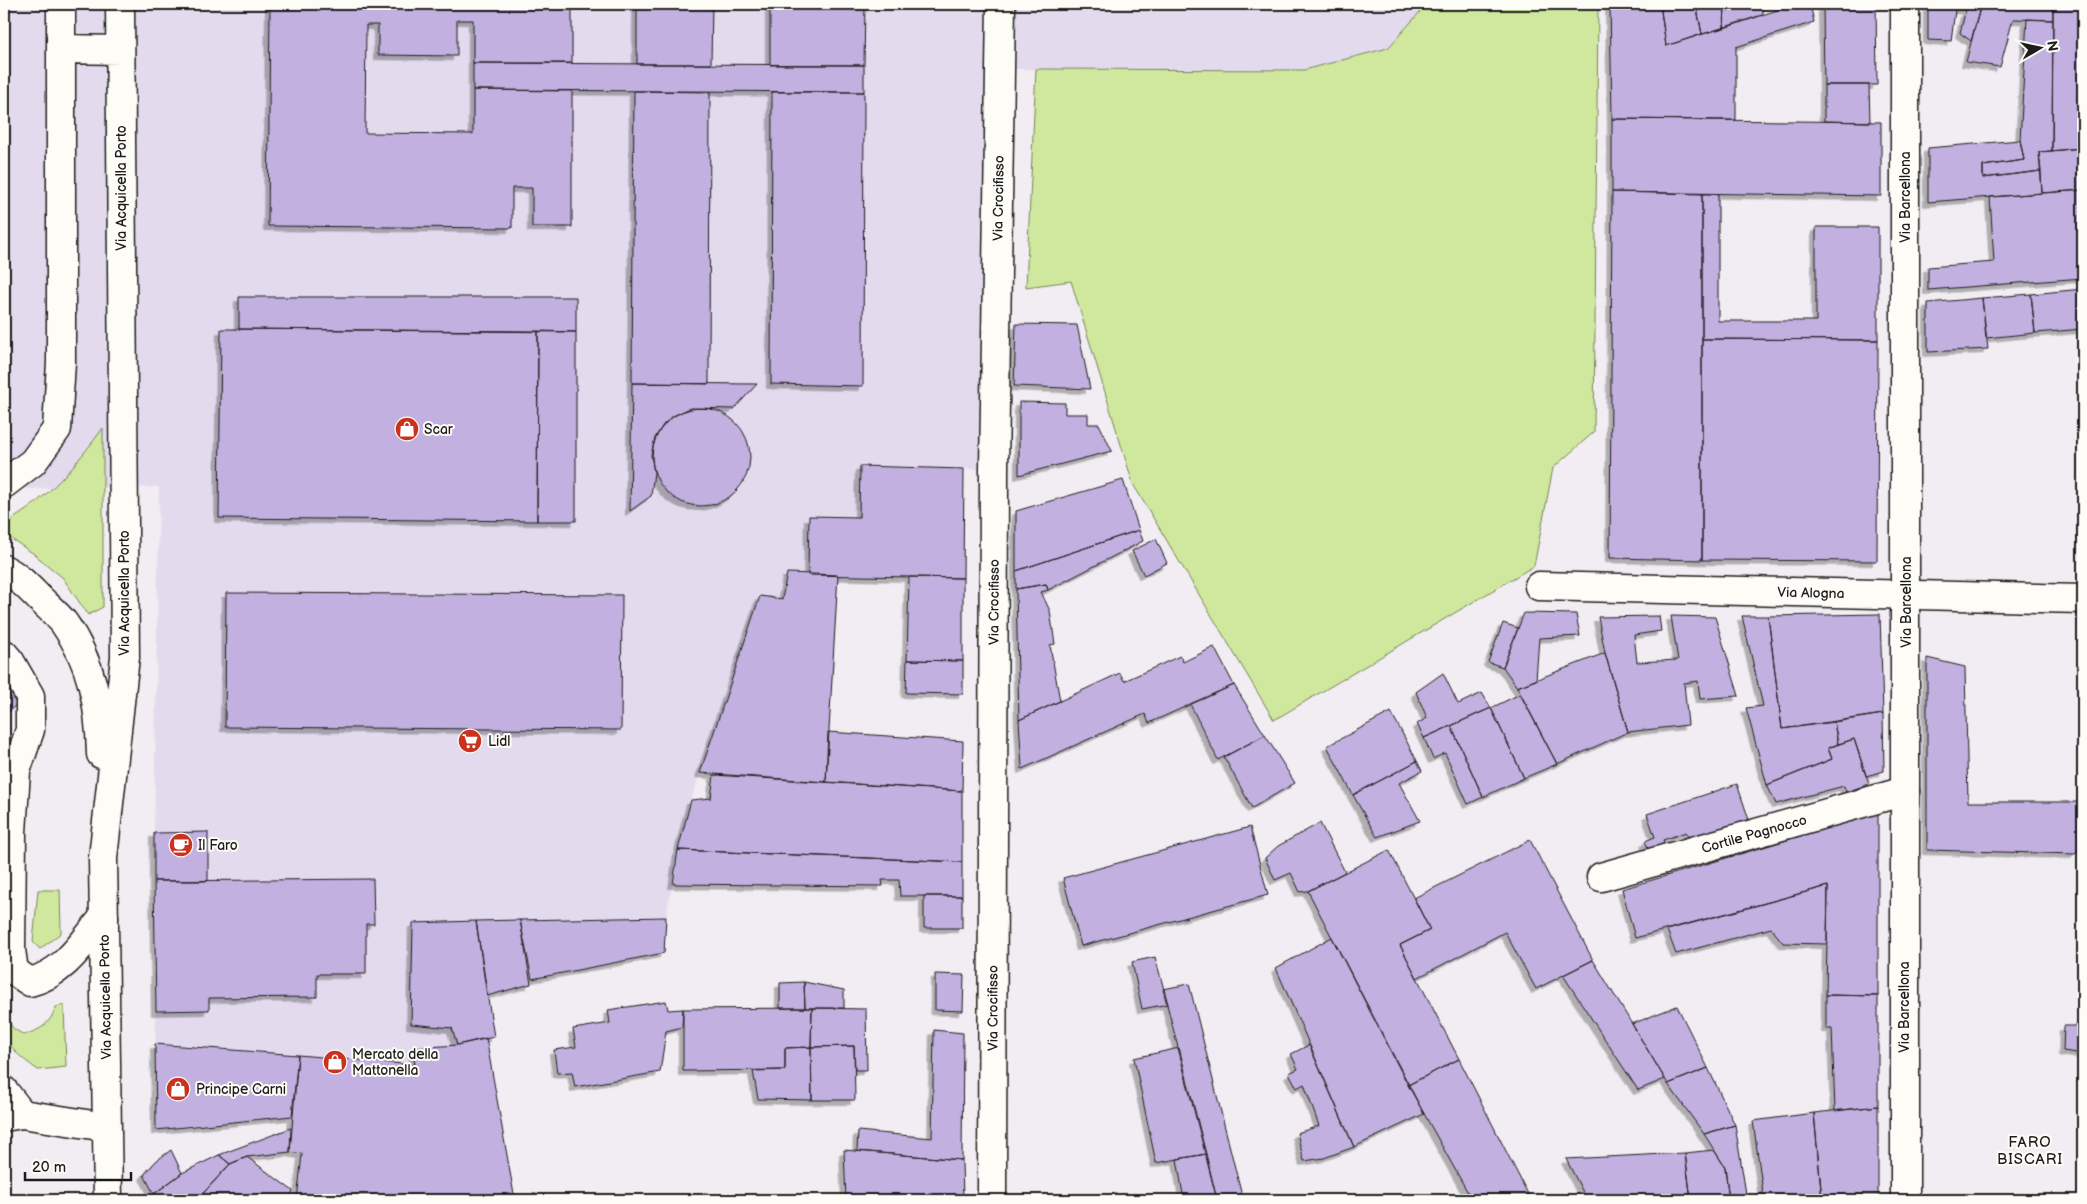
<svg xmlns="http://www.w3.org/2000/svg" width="2087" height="1204" font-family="'Balsamiq Sans',sans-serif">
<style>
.built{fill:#e3dbed}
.green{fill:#d0e89d;stroke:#76825c}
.building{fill:#c2b0e0;stroke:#1c1c1c;filter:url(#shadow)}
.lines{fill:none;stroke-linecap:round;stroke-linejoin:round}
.minor-casing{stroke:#1c1c1c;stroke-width:31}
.major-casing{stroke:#1c1c1c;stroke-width:31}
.minor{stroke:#fdfcf7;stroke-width:28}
.major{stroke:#fdfcf7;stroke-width:28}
.labels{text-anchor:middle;stroke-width:4;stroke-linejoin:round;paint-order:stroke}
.street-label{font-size:14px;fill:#1c1c1c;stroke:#fdfcf7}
.poi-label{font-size:14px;fill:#1c1c1c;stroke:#fdfcf7;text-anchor:start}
.neighbourhood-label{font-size:15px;letter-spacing:1px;fill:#1c1c1c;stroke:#fdfcf7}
</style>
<defs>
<filter id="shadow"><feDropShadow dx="-4.5" dy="4.5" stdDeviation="0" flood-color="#0004"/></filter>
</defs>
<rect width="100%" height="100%" fill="#f1edf2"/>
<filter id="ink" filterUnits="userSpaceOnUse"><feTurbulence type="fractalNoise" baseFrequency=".02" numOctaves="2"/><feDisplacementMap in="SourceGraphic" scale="10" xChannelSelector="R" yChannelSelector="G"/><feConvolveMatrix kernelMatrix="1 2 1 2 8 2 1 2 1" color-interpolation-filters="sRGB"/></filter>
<g filter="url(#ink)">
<path class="built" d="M4,4H1427L1388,48L1304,70L1000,69L994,469H947L859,517L809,516L808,575L787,573L782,599L760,596L691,800L678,850L666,917L477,922L486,1039L515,1200H297L302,1155L290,1152L292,1116L156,1130L154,833L159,487L4,489Z"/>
<path class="green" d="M1427,4H1598L1594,432L1553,468L1534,566L1274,720L1133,484L1071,281L1026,287L1036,69L1304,70L1388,48Z
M103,428V607L88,615L63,578L34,554L4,534V524C45,502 76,465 103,428Z
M38,890H60L61,933L40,949L33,942Z
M64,1005L66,1067L38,1070C16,1054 4,1046 4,1017L14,1029L24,1035C41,1030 50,1024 56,1007Z"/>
<path class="building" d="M270,4H572V63H473V20H457V56L378,55V25H366L365,133L473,134V90L572,91V227H532V188H512V228L268,226Z
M637,4H712L711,64H637Z
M770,4H865L864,65H770Z
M1610,4H1660L1666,46L1796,4H1810L1814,22L1736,47V120L1612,119Z
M1660,4H1696L1702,34L1666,46Z
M1696,4H1725L1724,28L1702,34Z
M1725,4H1763V15L1724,28Z
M1823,4H1876L1877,85H1824Z
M1928,4H1981L1971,41L1960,33L1966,9L1955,10L1951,41L1928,40Z
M1981,4H2053V20L2013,19L2000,67L1966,62Z
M2053,4H2081V148L2052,151Z
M2027,19L2053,20L2052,151L2039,152L2041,171L1983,178V166L2024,160L2020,140Z
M473,63L864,65V92L473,90Z
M1824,85H1869L1870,122L1824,121Z
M634,91L710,92L709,384L632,383Z
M772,92H864L863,386L771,384Z
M1612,119L1881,122V196L1612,192Z
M2020,140L2024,160L1983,166V178L2041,171L2042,193L1928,202V148Z
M2081,148H2083V190L2042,193L2039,152Z
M2083,190V278L1928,290V267L1994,262L1990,197Z
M1612,192L1702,194V560L1610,558Z
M1702,194H1718V321H1816V227H1878V340L1702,339Z
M2083,289V329L2035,333L2031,294Z
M2031,294L2035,333L1986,338L1982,298Z
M239,297H576V332L239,329Z
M1982,298L1988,349L1928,352V303Z
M1016,324L1077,325L1090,389L1014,386Z
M221,329L538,331L537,521L219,518Z
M538,331L576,332V521H537Z
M1702,339L1878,340L1877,561L1702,560Z
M632,383L757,384L734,409L690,408L673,416L663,425L655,438L651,455L654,472L651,496L630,511Z
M1019,402L1065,403V414H1088V424H1099L1112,451L1019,475Z
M652 457a49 49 0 1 1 98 0a49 49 0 1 1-98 0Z
M860,466L964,469L963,578L808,575L809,516L859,517Z
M1123,480L1139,530L1016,571V511Z
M1139,530L1143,541L1048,590L1046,584L1016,589V571Z
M1156,539L1167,563L1144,575L1132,551Z
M787,573L838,575L826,782L700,773L760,596L782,599Z
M909,577L963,578V661L907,660Z
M1046,584L1048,590L1041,592L1050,611L1055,644L1050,645L1060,701L1019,720L1016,589Z
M226,593L622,595L621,730L225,727Z
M1524,613L1576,614L1580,636L1539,638L1536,680L1517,687L1503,667Z
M1880,614L1883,714L1782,729L1768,616Z
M1659,616L1661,631L1634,635L1637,662L1678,660L1671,616L1715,617L1739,696L1700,699L1698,681L1684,683L1688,725L1628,732L1605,653L1598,617Z
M1742,616H1768L1782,729L1834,722L1838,744L1828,748L1832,759L1767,785L1746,708L1763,706Z
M1503,623L1518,628L1503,667L1488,662Z
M1214,647L1234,685L1149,723L1145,714L1022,769L1019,720L1120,673L1124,681L1180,656L1183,662Z
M1605,653L1628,732L1557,764L1517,687Z
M1927,658L1965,667L1968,802H2082L2083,794V843L2075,854L1927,850Z
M907,660L963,661V694L906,693Z
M1443,673L1458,704L1482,693L1491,708L1424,738L1417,724L1427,718L1416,692Z
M1234,685L1265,735L1218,760L1190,704Z
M4,689L17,704L4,716Z
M1520,694L1557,764L1524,778L1491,708Z
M1491,708L1524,778L1483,797L1451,726Z
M1391,712L1417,761L1353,795L1327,746Z
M1883,714L1884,771L1866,776L1854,739L1838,744L1834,722Z
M1451,726L1483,797L1468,804L1445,753L1433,759L1424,738Z
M828,732L963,741L962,791L826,782Z
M1265,735L1295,783L1252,808L1224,757Z
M1854,739L1869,784L1846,792L1844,786L1776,804L1767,785L1832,759L1828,748Z
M1417,761L1422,771L1399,783L1420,821L1377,837L1353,795Z
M714,775L962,791V862L678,850L691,800L711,798Z
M1737,784L1749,820L1689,840L1686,832L1663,840L1666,848L1650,853L1645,841L1655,837L1647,814Z
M1878,813V996L1826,995L1828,886L1635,938L1622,889Z
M1320,823L1345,872L1308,891L1300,892L1291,873L1275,880L1265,858L1278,846Z
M1250,827L1268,895L1081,946L1063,878Z
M208,832V881H154V833Z
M1530,840L1593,960L1536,989L1505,932L1417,978L1400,945L1430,930L1414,898Z
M678,850L962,862V896H900L899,880H882L883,886L673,884Z
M1389,850L1430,930L1400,945L1459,1059L1408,1085L1308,891Z
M373,879L374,924H366V974H317V997L209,998V1010L156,1011L154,881Z
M1828,886L1827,944L1783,943L1771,928L1676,954L1667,930Z
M924,896H962V928H924Z
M666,917L664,953L532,979L520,920Z
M520,920L531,984L487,996L476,921Z
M476,921L494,1037L457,1045L452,1028L411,1024L413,923Z
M1332,937L1424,1114L1354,1147L1276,968Z
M1155,957L1168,1004L1142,1009L1132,962Z
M1593,960L1632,1024L1665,1079L1638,1090L1563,975Z
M935,974L964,975L963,1011L935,1010Z
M804,982L805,1008H780V983Z
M804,982L844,990V1008H805Z
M1189,984L1243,1200H1217L1163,989Z
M1826,995L1878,996V1106L1835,1111L1832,1028H1826Z
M666,1001L668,1010L683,1009L682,1027L666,1031L660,1072L575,1087L572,1072L557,1073L554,1050L576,1047L573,1029L610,1023L608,1010Z
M1677,1006L1708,1068L1668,1084L1632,1024Z
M812,1008L811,1047L785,1048V1070L683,1071V1009Z
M812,1008L866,1009L867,1070H855L854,1046L811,1047Z
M2064,1026H2083V1054L2063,1051Z
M934,1030L963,1033L962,1160L857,1151L858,1131L932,1138Z
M486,1038L515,1200H297L302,1154L290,1152L298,1055L415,1065L413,1048L457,1045Z
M155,1044L298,1055L292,1116L156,1130Z
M1309,1045L1354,1147L1324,1158L1304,1161L1297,1133L1319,1126L1304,1084L1297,1088L1289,1073L1298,1069L1291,1054Z
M854,1046L855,1100H812L811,1047Z
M811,1047L812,1100L758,1099L753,1071L785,1070V1048Z
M1179,1048L1206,1154L1156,1163L1134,1058Z
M1459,1059L1531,1200H1472L1408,1085Z
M1708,1068L1735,1125L1704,1134L1668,1084Z
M1878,1106V1200H1822L1814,1113Z
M1814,1113L1822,1200H1764L1753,1121Z
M1735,1125L1747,1200H1729L1725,1167L1704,1134Z
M291,1128L290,1152L247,1157L230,1164L219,1155Z
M171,1150L182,1173L154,1194L144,1175L156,1161Z
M844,1150L962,1160L963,1200H846Z
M1714,1150L1725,1167L1729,1200H1691L1685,1153Z
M1685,1153L1691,1200H1587L1566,1159Z
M1206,1154L1217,1200H1184L1177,1159Z
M219,1155L230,1164L197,1200H157L154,1194L182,1173Z
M247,1157L293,1191L289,1200H197L230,1164Z"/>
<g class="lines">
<g class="minor-casing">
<g id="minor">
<path d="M1905,4V1200"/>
<path id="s1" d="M1539,586L2083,599"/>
<path d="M4,654L10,661L30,696V730L16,771L12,832L11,950L14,971L30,982C65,973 82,943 104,917"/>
<path id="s2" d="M1601,877L1905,791"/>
<path d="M4,1091L22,1114"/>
<path d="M4,1117L22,1114L106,1127"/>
<path id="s3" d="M992,1200L994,469L1001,4"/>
</g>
</g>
<g class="major-casing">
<path id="major" d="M61,49L120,50
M4,484L33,462L57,429L61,362V4
M4,569C18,576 28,587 39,598C47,606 57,614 64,623C92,662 100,707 101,754
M108,1200L103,858L125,657L120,4"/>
</g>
<use href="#minor" class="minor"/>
<use href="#major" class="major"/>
</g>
</g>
<defs>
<g id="shop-disc" transform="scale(1.25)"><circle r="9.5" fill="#c8321e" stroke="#fdfcf7"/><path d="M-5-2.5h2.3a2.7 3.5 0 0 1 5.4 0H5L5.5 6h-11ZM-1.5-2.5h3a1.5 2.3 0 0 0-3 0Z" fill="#fff"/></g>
<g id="supermarket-disc" transform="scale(1.25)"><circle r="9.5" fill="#c8321e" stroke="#fdfcf7"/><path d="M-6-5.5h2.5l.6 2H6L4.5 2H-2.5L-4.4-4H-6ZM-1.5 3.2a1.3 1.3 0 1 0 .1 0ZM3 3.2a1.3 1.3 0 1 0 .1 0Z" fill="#fff"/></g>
<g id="cafe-disc" transform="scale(1.25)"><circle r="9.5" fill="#c8321e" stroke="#fdfcf7"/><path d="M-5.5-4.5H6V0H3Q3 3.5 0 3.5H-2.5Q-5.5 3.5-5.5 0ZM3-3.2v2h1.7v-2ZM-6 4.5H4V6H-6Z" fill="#fff"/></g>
</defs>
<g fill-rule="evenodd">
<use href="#shop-disc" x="407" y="429"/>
<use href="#supermarket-disc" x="470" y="741"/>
<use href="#cafe-disc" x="181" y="845"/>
<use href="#shop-disc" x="335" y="1062"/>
<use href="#shop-disc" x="178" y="1089"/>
</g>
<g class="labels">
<g class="street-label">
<text transform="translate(121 188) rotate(-90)" y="5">Via Acquicella Porto</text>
<text dy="5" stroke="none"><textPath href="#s3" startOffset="1002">Via Crocifisso</textPath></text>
<text transform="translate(1905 197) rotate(-90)" y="5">Via Barcellona</text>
<text dy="5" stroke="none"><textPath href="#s1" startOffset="272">Via Alogna</textPath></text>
<text transform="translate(124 593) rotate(-90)" y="5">Via Acquicella Porto</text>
<text dy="5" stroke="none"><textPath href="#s3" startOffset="598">Via Crocifisso</textPath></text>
<text transform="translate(1906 602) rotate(-90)" y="5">Via Barcellona</text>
<text dy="5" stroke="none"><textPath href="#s2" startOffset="159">Cortile Pagnocco</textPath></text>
<text transform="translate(105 997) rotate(-91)" y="5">Via Acquicella Porto</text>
<text dy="5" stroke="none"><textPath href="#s3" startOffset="192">Via Crocifisso</textPath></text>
<text transform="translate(1904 1007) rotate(-90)" y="5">Via Barcellona</text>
</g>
<g class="poi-label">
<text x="424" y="434">Scar</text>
<text x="488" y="746">Lidl</text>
<text x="198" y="850">Il Faro</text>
<text x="352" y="1059">Mercato della<tspan x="352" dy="16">Mattonella</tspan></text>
<text x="196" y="1094">Principe Carni</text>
</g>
<g class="neighbourhood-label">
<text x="2030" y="1147">FARO<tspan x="2030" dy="17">BISCARI</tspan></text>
</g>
</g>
<rect width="2087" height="1204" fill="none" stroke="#fdfcf7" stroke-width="20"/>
<rect x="10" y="10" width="2067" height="1184" fill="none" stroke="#1c1c1c" stroke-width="2" filter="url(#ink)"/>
<g transform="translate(2040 48) rotate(81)" stroke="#fdfcf7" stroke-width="4" paint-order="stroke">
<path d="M0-4L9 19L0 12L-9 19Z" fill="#1c1c1c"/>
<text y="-8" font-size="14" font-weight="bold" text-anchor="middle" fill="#1c1c1c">N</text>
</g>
<path d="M25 1172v8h106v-8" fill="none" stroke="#1c1c1c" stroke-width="2.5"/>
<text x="32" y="1172" font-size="15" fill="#1c1c1c" stroke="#fdfcf7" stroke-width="4" paint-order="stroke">20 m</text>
</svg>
